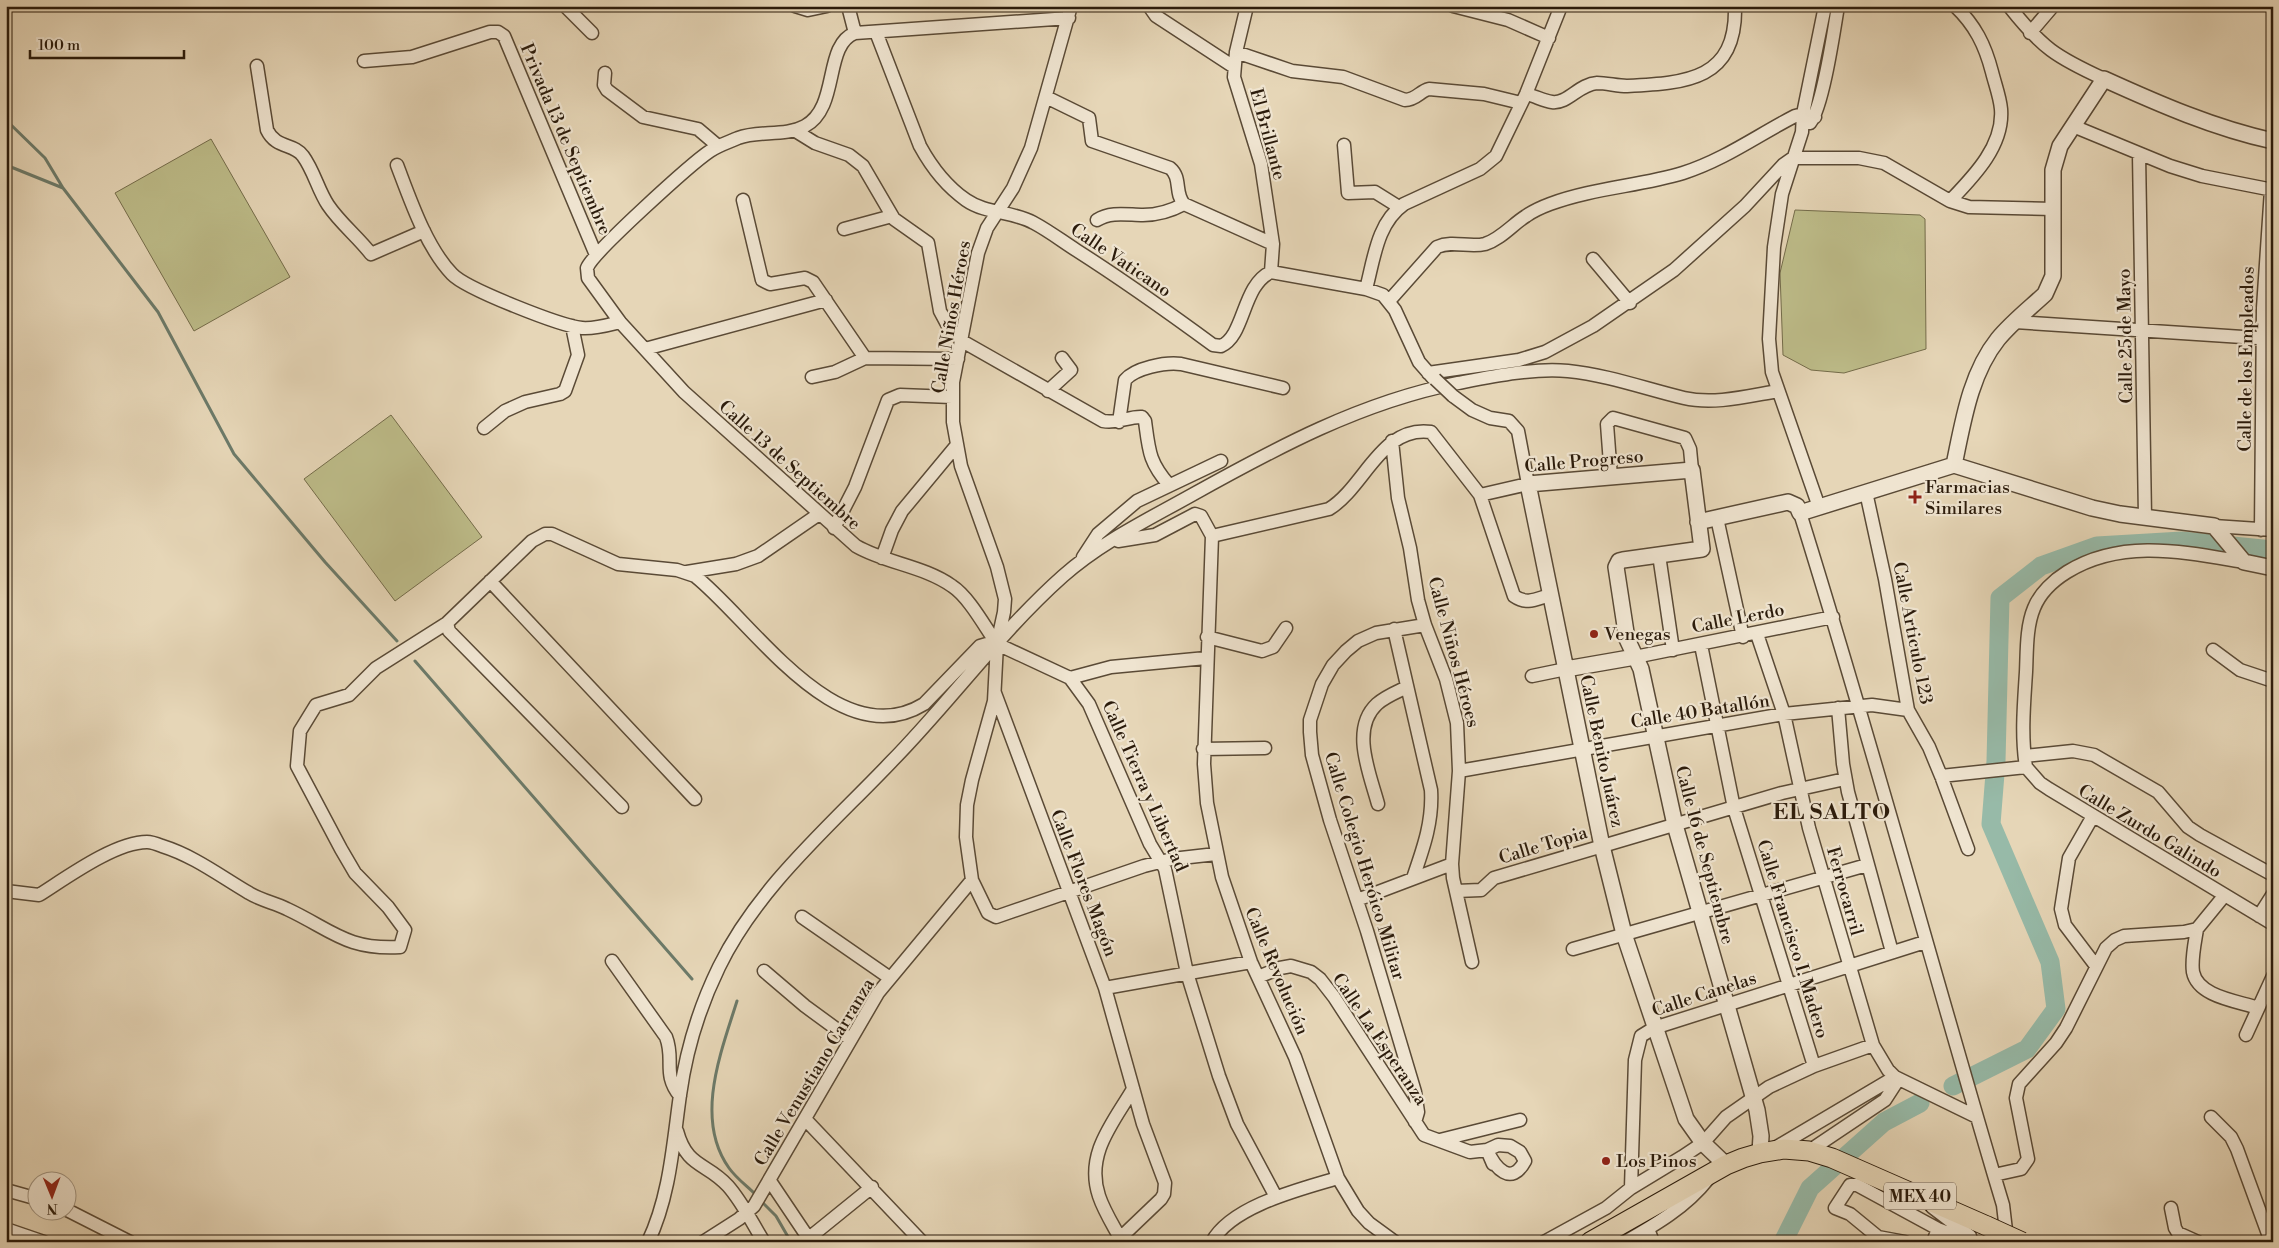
<svg xmlns="http://www.w3.org/2000/svg" width="2279" height="1248" font-family="'Libre Bodoni',serif">
<style>
.pitch{fill:#bdbc89;stroke:#746c4a}
.lines{fill:none;stroke-linecap:round;stroke-linejoin:round}
.stream{stroke:#6c7a69;stroke-width:3}
.river{stroke:#97baa8;stroke-width:19}
.minor-casing{stroke:#5a4a36;stroke-width:15}
.tertiary-casing{stroke:#5a4a36;stroke-width:18}
.primary-casing{stroke:#2b1b0b;stroke-width:21}
.minor{stroke:#efe4d0;stroke-width:12}
.tertiary{stroke:#efe4d0;stroke-width:15}
.primary{stroke:#e6d6b7;stroke-width:19}
.minor-bridge-casing{stroke:#5a4a36;stroke-width:15;stroke-linecap:butt}
.primary-bridge-casing{stroke:#2b1b0b;stroke-width:21;stroke-linecap:butt}
.minor-bridge{stroke:#efe4d0;stroke-width:12}
.primary-bridge{stroke:#e6d6b7;stroke-width:19}
.poi-dot{fill:#8f2418;stroke:#efe4d0;stroke-width:2}
.labels{text-anchor:middle;stroke-width:4.5;stroke-linejoin:round;paint-order:stroke}
.shield{fill:#efe4d0;stroke:#665746;stroke-width:1}
.shield-label{font-size:16px;font-weight:bold;fill:#2b1b0b}
.street-label{font-size:18px;fill:#2b1b0b;stroke:#efe4d0}
.poi-label{font-size:18px;fill:#2b1b0b;stroke:#efe4d0;text-anchor:start}
.district-label{font-size:22px;font-weight:bold;letter-spacing:1px;fill:#2b1b0b;stroke:#efe4d0}
</style>
<rect width="100%" height="100%" fill="#e6d6b7"/>
<filter id="stains"><feTurbulence type="fractalNoise" baseFrequency=".004" numOctaves="4"/><feColorMatrix values="0 0 0 0 .2 0 0 0 0 .09 0 0 0 0 .02 0 0 0 .5 -.17"/></filter>
<radialGradient id="worn" r=".72"><stop offset=".6" stop-color="#630" stop-opacity="0"/><stop offset="1" stop-color="#630" stop-opacity=".3"/></radialGradient>
<path class="pitch" d="M211,139L290,277L194,331L115,193Z
M1795,210L1920,215L1925,219L1926,349L1844,373L1811,370L1783,355L1780,273Z
M391,415L482,537L395,601L304,479Z"/>
<g class="lines">
<path class="stream" d="M6,120L45,158L63,188
M6,165L63,188L158,312L234,454L325,562L397,641
M415,661L692,979
M737,1001C721,1052 694,1119 729,1168C736,1178 747,1186 756,1195
M760,1200L776,1216L791,1242"/>
<path class="river" d="M1953,1086L2027,1049L2056,1009L2050,962L1991,824L1996,761L2000,598L2041,566L2097,546L2182,541L2273,550
M1783,1242L1810,1188L1884,1122L1920,1103"/>
<g class="minor-casing">
<path id="minor" d="M565,6L592,33
M795,6L808,10L827,6
M848,6L855,33
M1149,6L1156,16L1234,67
M1247,6L1236,52L1234,77L1261,164L1273,244L1271,272
M1453,6L1508,20L1549,38
M2009,6C2042,48 2056,57 2104,79
M876,32L920,146C932,168 946,186 966,200C986,214 1013,211 1034,223C1049,231 1062,241 1076,250C1123,280 1168,312 1213,345L1221,346C1245,336 1242,285 1271,272
M2030,33L2053,6
M1236,52L1292,71L1343,77L1405,100C1416,100 1420,91 1429,89L1484,94L1521,103
M364,61L412,57L490,32H498L504,36L596,255
M257,66L267,130C276,149 294,143 303,156C314,171 318,190 328,205C340,223 358,237 371,254L424,231
M605,73L604,85L607,90L643,117L698,129L718,146
M1526,94C1535,96 1544,101 1552,102C1568,104 1579,84 1597,83C1607,83 1617,86 1627,86C1687,83 1737,80 1735,6
M1046,97L1089,118L1092,141L1170,168C1182,178 1174,193 1184,204L1273,244
M1810,123C1823,107 1834,30 1838,6
M2073,126L2170,166L2202,176L2273,190
M794,130L815,143L849,155L863,166L894,219L928,243L940,311L948,326L962,341L1103,421C1118,424 1129,416 1142,417L1145,421C1149,451 1149,462 1169,485
M1344,145L1348,193L1375,192L1399,207
M2139,154L2145,517
M397,165C410,199 426,247 452,274C466,289 561,326 582,328C595,329 608,325 620,322
M743,200L762,280L770,284L805,278L813,282L865,358
M1950,201C1973,177 2004,146 2001,109C2000,97 1995,84 1992,72C1985,45 1975,25 1955,6
M1097,220C1111,211 1128,215 1143,215C1158,215 1171,211 1184,204
M844,229L892,216
M1593,259L1630,303
M1271,272L1366,289L1383,295L1395,310L1419,362L1433,378
M1366,289C1374,259 1377,223 1404,204L1480,169L1496,156L1526,94L1561,6
M1389,301L1437,247C1453,240 1469,248 1485,244C1501,239 1513,224 1526,216C1533,211 1542,207 1550,204C1593,188 1640,186 1683,173C1724,160 1758,135 1795,116L1803,114L1815,117
M2015,322L2273,339
M645,349L826,300
M1428,373L1519,360L1545,352L1593,326L1674,270L1745,206L1783,165L1793,158H1859L1884,163L1950,201L1969,207L2054,209
M812,377L835,372L865,358L958,359
M1048,391L1071,370L1062,358
M1453,396L1472,410L1490,418L1509,421L1518,431L1528,484L1480,495
M1119,422L1125,380C1135,368 1165,362 1181,364L1283,388
M484,428L505,411L525,402L560,394L565,391L578,355L572,326
M1392,441L1398,498L1410,548L1418,600L1425,625L1446,679L1457,723L1459,771L1452,864L1453,878L1472,962
M1611,477L1607,424L1613,418L1685,438L1690,449L1692,470
M1866,492L1885,579L1908,710L1929,747L1941,776L1968,849
M1819,507L1772,372L1769,339L1774,247L1782,194L1802,132L1803,114L1825,6
M1800,513C1869,733 1929,955 1994,1175L2003,1205L2007,1239
M1717,518L1743,637
M2214,526L2273,530
M834,528L855,487L888,400L900,395L952,397
M2261,530L2263,308L2271,190
M1212,536L1329,509C1365,487 1381,425 1431,432L1480,495L1514,596C1527,605 1536,599 1550,595
M1118,541L1155,535L1195,514L1201,516L1212,536L1204,764L1207,803L1222,877L1251,962L1295,1057L1338,1178L1358,1211L1369,1223L1395,1242
M1659,555L1673,650
M1083,557L1098,534L1137,501L1221,461
M882,558L892,530L902,511L956,446
M687,572L736,564L758,556L819,514
M490,581L695,799
M447,623L449,631L622,807
M1394,629L1431,790C1433,822 1423,849 1413,878
M1757,634L1784,714L1809,828L1873,1045L1888,1070L1895,1077L1977,1117
M1207,637L1262,651L1273,647L1286,628
M997,644C985,627 969,597 952,586C924,566 885,563 856,546L684,392L620,322L588,278L587,268C592,253 692,163 710,151C719,145 729,142 738,138C759,130 785,137 805,126C840,107 823,45 855,33L1069,18
M1701,645L1734,808L1814,1066
M2213,650L2240,670L2273,681
M1635,657L1833,617
M1532,676L1566,669
M1070,678L1111,667L1206,658
M995,693L1105,988L1143,1124L1165,1183L1164,1194L1161,1199L1116,1242
M1838,708L1843,764L1848,792L1892,952
M1203,749L1265,748
M2025,756L2073,751L2094,755L2158,792L2188,827L2200,835L2273,875
M2026,767C2021,735 2024,704 2026,672C2027,652 2026,627 2034,608C2040,593 2054,580 2067,572C2122,538 2184,552 2244,562
M1459,771L1784,714L1872,705L1908,710
M1941,776L2026,767L2040,783L2049,789L2273,924
M1378,804C1370,774 1350,729 1377,704C1386,696 1397,692 1407,687
M2093,816L2069,858L2061,909L2065,925L2096,966
M972,880L988,913L996,917L1144,866L1172,859L1216,854
M6,891L39,895C66,878 115,842 147,842C152,842 157,844 162,846C194,856 220,876 249,893C260,900 275,903 287,909C332,930 346,950 400,947L405,930L388,907L355,873L341,849L297,766L300,731L316,705L349,695L376,668L447,623L532,541L545,534H552L618,564L677,570L695,576C752,621 838,757 924,704L980,646L990,643L997,644L1070,678L1089,704L1150,844L1165,869L1187,973L1219,1076L1237,1124L1276,1197
M1456,891L1481,890L1494,878L1782,793L1845,779
M1357,900L1452,864
M2259,916L2273,894
M802,917L890,978
M2197,929C2195,942 2191,959 2193,972C2198,997 2238,1001 2258,1008
M1573,949L1867,865
M612,961L666,1037C675,1060 662,1074 680,1096
M764,971L805,1006L850,1039
M1258,977L1280,968L1291,966L1311,972L1320,979L1334,997L1424,1135L1470,1152L1487,1150L1498,1145L1510,1146L1520,1152L1525,1161C1511,1187 1495,1168 1487,1150L1493,1164
M1105,988L1251,962
M2246,1035L2273,976
M2211,1117L2231,1137L2237,1149L2271,1242
M805,1119L922,1242
M1415,1122L1418,1112L1415,1092L1367,931L1330,820L1312,755L1310,732V720L1322,684L1333,665L1346,651L1358,641L1376,633L1425,625
M677,1131C687,1168 706,1162 728,1186C743,1203 752,1223 764,1242
M1440,1140L1520,1120
M1775,1148L1895,1077
M1809,1151L1885,1100L1896,1083L1895,1077
M1994,1175L2021,1169L2028,1159L2016,1098L2019,1084L2056,1043L2066,1028L2106,948L2115,940L2124,936L2184,932L2197,929L2224,896
M770,1181L811,1242
M1631,1188L1635,1060L1641,1036L1654,1028L1925,942
M6,1190L38,1199
M1932,1207L1970,1236
M2171,1208L2175,1228L2178,1233L2198,1242
M67,1210L130,1242
M6,1229L44,1242
M1648,1229L1653,1242
M809,1238L872,1187
M1120,1238C1113,1225 1104,1211 1099,1196C1085,1154 1113,1123 1133,1089
M648,1242C670,1196 673,1144 680,1095C686,1051 699,1008 719,967C758,887 830,826 891,762C950,702 1000,632 1063,576C1100,543 1147,520 1190,496C1276,448 1361,402 1458,383C1494,376 1532,368 1568,371C1608,375 1646,389 1684,398C1714,405 1748,396 1778,391
M703,1242L739,1219L754,1206L878,993L972,880L966,837L967,805L972,780L994,701L997,644L1004,612L1005,599L997,567L961,466L953,422V382L978,253L987,228L1013,188L1031,148L1071,6
M1212,1242C1231,1206 1301,1189 1338,1178
M1544,1242L1606,1208L1631,1188L1682,1157L1703,1143L1726,1117L1769,1087L1814,1066L1873,1045
M1625,1242C1655,1225 1686,1207 1708,1179
M1905,1242L1878,1237L1850,1214L1835,1208L1850,1185H1857L1938,1229L1972,1242
M1933,1242L1938,1229"/>
</g>
<g class="tertiary-casing">
<path id="tertiary" d="M1954,465C1963,422 1970,374 1998,339C2012,322 2030,308 2045,294L2053,276V170L2060,146L2104,79C2159,104 2214,128 2273,141
M1698,522L1788,502L1797,506L1800,513L1954,465L2092,508L2120,514L2214,526L2244,562L2273,568
M1566,669L1635,657
M1726,1165L1703,1143L1686,1119L1624,934L1602,846L1528,484L1692,470L1702,549L1623,560L1619,561L1616,567L1627,639L1641,669L1675,825L1757,1110L1761,1136L1760,1153"/>
</g>
<g class="primary-casing">
<path id="primary" d="M1590,1242L1726,1165L1743,1158L1760,1153L1784,1149L1809,1151L1832,1158L1987,1226"/>
</g>
<use href="#minor" class="minor"/>
<use href="#tertiary" class="tertiary"/>
<use href="#primary" class="primary"/>
<g class="minor-bridge-casing">
<path id="minor-bridge" d="M1435,379L1453,396"/>
</g>
<g class="primary-bridge-casing">
<path id="primary-bridge" d="M1987,1226L2022,1242"/>
</g>
<use href="#minor-bridge" class="minor-bridge"/>
<use href="#primary-bridge" class="primary-bridge"/>
</g>
<g class="poi-dot">
<path d="M1912.5 489.5h5v5h5v5h-5v5h-5v-5h-5v-5h5z"/>
<circle cx="1594" cy="634" r="5"/>
<circle cx="1606" cy="1161" r="5"/>
</g>
<g class="labels">
<rect class="shield" x="1884" y="1182.5" width="72" height="27" rx="4"/>
<g class="shield-label">
<text x="1920" y="1202">MEX 40</text>
</g>
<g class="street-label">
<text transform="translate(1268 134) rotate(75)" y="6">El Brillante</text>
<text transform="translate(566 139) rotate(67)" y="6">Privada 13 de Septiembre</text>
<text transform="translate(1121 260) rotate(34)" y="6">Calle Vaticano</text>
<text transform="translate(951 317) rotate(-80)" y="6">Calle Niños Héroes</text>
<text transform="translate(2125 336) rotate(-91)" y="6">Calle 25 de Mayo</text>
<text transform="translate(2246 359) rotate(-89)" y="6">Calle de los Empleados</text>
<text transform="translate(1584 461) rotate(-5)" y="6">Calle Progreso</text>
<text transform="translate(790 465) rotate(42)" y="6">Calle 13 de Septiembre</text>
<text transform="translate(1738 618) rotate(-11)" y="6">Calle Lerdo</text>
<text transform="translate(1913 633) rotate(79)" y="6">Calle Articulo 123</text>
<text transform="translate(1454 652) rotate(75)" y="6">Calle Niños Héroes</text>
<text transform="translate(1700 711) rotate(-9)" y="6">Calle 40 Batallón</text>
<text transform="translate(1602 751) rotate(78)" y="6">Calle Benito Juárez</text>
<text transform="translate(1145 786) rotate(66)" y="6">Calle Tierra y Libertad</text>
<text transform="translate(2150 831) rotate(31)" y="6">Calle Zurdo Galindo</text>
<text transform="translate(1543 845) rotate(-17)" y="6">Calle Topia</text>
<text transform="translate(1705 855) rotate(75)" y="6">Calle 16 de Septiembre</text>
<text transform="translate(1365 866) rotate(73)" y="6">Calle Colegio Heróico Militar</text>
<text transform="translate(1084 883) rotate(69)" y="6">Calle Flores Magón</text>
<text transform="translate(1845 891) rotate(74)" y="6">Ferrocarril</text>
<text transform="translate(1793 939) rotate(73)" y="6">Calle Francisco I. Madero</text>
<text transform="translate(1277 971) rotate(67)" y="6">Calle Revolución</text>
<text transform="translate(1704 994) rotate(-18)" y="6">Calle Canelas</text>
<text transform="translate(1380 1039) rotate(56)" y="6">Calle La Esperanza</text>
<text transform="translate(814 1072) rotate(-59)" y="6">Calle Venustiano Carranza</text>
</g>
<g class="poi-label">
<text x="1925" y="493">Farmacias<tspan x="1925" dy="21">Similares</tspan></text>
<text x="1604" y="640">Venegas</text>
<text x="1616" y="1167">Los Pinos</text>
</g>
<g class="district-label">
<text x="1832" y="819">EL SALTO</text>
</g>
</g>
<rect width="2279" height="1248" fill="none" stroke="#e6d6b7" stroke-width="25"/>
<rect x="8" y="8" width="2264" height="1233" fill="none" stroke="#2b1b0b" stroke-width="2.5"/>
<rect x="12" y="12" width="2254" height="1223" fill="none" stroke="#2b1b0b"/>
<g transform="translate(52 1196) rotate(179)"><circle r="24" fill="#efe4d0" stroke="#a19481"/>
<path d="M0-4L9 19L0 12L-9 19Z" fill="#8f2418"/>
<text y="-8" font-size="14" font-weight="bold" text-anchor="middle" fill="#2b1b0b">N</text>
</g>
<path d="M30 50v8h154v-8" fill="none" stroke="#2b1b0b" stroke-width="2.5"/>
<text x="38" y="50" font-size="15" fill="#2b1b0b" stroke="#efe4d0" stroke-width="4" paint-order="stroke">100 m</text>
<rect width="100%" height="100%" filter="url(#stains)"/>
<rect width="100%" height="100%" fill="url(#worn)"/>
</svg>
